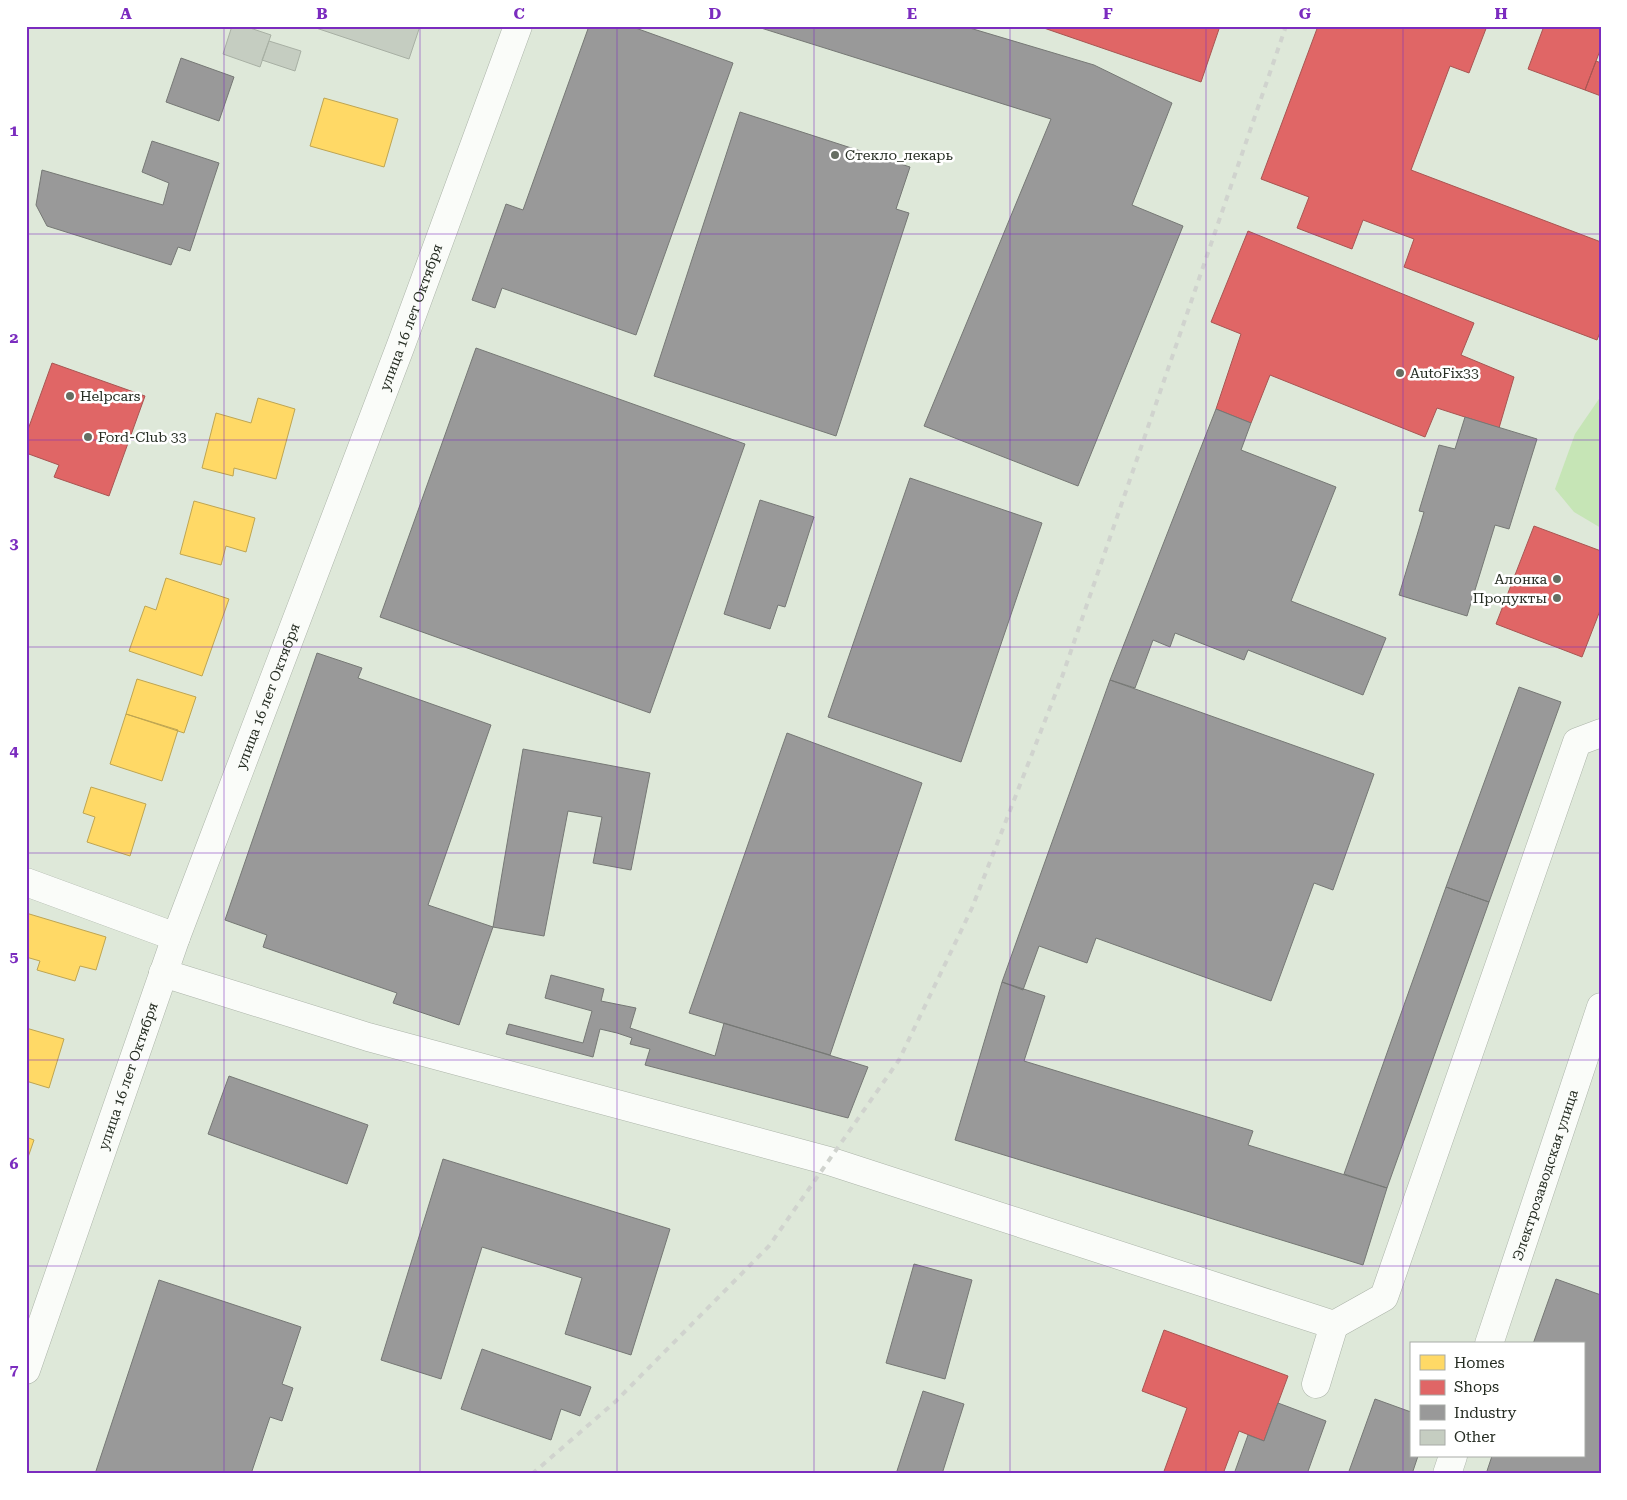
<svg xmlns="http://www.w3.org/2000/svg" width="1627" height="1500" font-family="'Roboto Serif',serif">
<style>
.green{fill:#c6e5b6}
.homes{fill:#ffd966;stroke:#bea552}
.shops{fill:#e06666;stroke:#a85552}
.industry{fill:#999;stroke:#767875}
.building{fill:#c5cdc1;stroke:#a8b0a4}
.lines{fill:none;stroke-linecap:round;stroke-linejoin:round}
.minor-casing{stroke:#acb4a9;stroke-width:29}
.minor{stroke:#fafcf9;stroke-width:28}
.rail{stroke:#d0d3ce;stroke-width:4;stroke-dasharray:6 6;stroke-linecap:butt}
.grid{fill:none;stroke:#7b2cbf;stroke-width:1;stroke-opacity:0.55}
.poi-dot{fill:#666e62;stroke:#fff;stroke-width:2}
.labels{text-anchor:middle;stroke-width:5;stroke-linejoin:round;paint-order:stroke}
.poi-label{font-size:14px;fill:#252c22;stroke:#fff;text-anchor:start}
.street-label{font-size:14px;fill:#252c22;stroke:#fff}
.neatline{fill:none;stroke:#7b2cbf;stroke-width:2}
.grid-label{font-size:16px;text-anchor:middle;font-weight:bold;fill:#7b2cbf}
</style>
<rect width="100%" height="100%" fill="#dee8d9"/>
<path class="green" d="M1601,396V528L1574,512L1555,489L1575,434Z"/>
<path class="homes" d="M324,98L398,119L384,167L310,146Z
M258,398L295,409L276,479L234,468L233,476L202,468L216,413L251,423Z
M194,501L255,518L246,552L226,546L221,565L180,554Z
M166,578L229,599L202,676L129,651L145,606L156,610Z
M137,679L196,697L184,733L126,714Z
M126,714L178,730L162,781L110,764Z
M91,787L146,804L130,856L87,842L95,817L83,813Z
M26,913L106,937L96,970L80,966L75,981L37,970L40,961L26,957Z
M26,1028L64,1039L49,1088L26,1081Z
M26,1137L34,1140L26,1163Z"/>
<path class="shops" d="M1038,26H1220L1201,82Z
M1318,26H1487L1469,73L1450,66L1411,170L1601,242V330L1597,340L1404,267L1414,239L1363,220L1352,249L1297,228L1309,197L1261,179Z
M1544,26H1601V48L1585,90L1528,69Z
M1596,61L1601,63V96L1585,90Z
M1248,231L1474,323L1461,355L1514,377L1499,428L1437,408L1425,437L1270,375L1251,423L1216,409L1241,334L1211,322Z
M52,363L145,396L109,496L54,477L59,465L26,453V435Z
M1534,526L1601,551V608L1582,657L1496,624Z
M1164,1330L1288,1376L1264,1441L1239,1431L1223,1474H1163L1187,1408L1142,1391Z"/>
<path class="industry" d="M589,26H630L733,63L636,335L502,288L495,308L472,300L506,204L523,210Z
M761,26H963L1094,65L1172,103L1132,205L1183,226L1078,486L924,426L1051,119L761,28Z
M181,58L234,77L219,121L166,102Z
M740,112L910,167L896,209L909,213L836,436L654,376Z
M152,141L219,163L190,251L178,247L171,265L47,226L36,205L42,170L163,205L169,183L142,172Z
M476,348L745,444L650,713L380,617Z
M1216,409L1251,423L1241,450L1336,487L1291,601L1386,638L1363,695L1248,650L1244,660L1175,633L1170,647L1153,640L1135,688L1110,680Z
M1465,417L1537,439L1509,529L1495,525L1467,616L1399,595L1424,512L1419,511L1439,445L1455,449Z
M910,478L1042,523L961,762L828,717Z
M760,500L814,517L785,607L778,605L770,629L724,614Z
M317,653L362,668L358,678L491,725L428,905L493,927L459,1025L393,1003L397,993L263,947L267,935L225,920Z
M1110,680L1374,774L1333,890L1314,883L1271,1001L1096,938L1087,963L1039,946L1023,990L1002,982Z
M1519,687L1561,702L1489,902L1446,887Z
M787,733L922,783L830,1055L689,1013Z
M523,749L650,773L631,870L593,863L602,817L568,811L544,936L493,927Z
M1446,887L1489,902L1387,1188L1344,1174Z
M551,975L604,989L601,1001L636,1008L630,1028L715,1056L724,1023L868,1067L848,1118L645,1065L650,1049L630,1044L632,1038L617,1033L600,1029L593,1057L506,1034L509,1024L583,1043L592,1011L545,998Z
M1002,982L1045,996L1024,1061L1253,1131L1248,1145L1387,1188L1363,1265L955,1140Z
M229,1076L368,1125L347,1184L208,1134Z
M443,1159L670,1229L631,1355L565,1334L582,1278L482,1247L441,1379L381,1360Z
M914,1264L972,1280L945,1379L886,1363Z
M1556,1279L1601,1295V1474H1486L1492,1456H1583V1344H1533Z
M159,1280L301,1327L282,1384L293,1388L282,1421L270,1417L251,1474H95Z
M482,1349L591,1387L580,1416L561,1409L551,1440L461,1409Z
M923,1391L964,1404L942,1474H896Z
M1375,1399L1411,1412V1456H1418L1412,1474H1348Z
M1278,1403L1326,1421L1307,1474H1234L1248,1435L1264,1441Z"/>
<path class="building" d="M232,26H244L271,35L260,67L223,54Z
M310,26H420L409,59Z
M269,41L301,51L295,71L262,60Z"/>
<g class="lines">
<g class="minor-casing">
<g id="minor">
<path d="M26,882L176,937"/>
<path d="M163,973L368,1037L829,1161L1334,1325L1384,1297L1577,742L1601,733"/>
<path id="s1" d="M1489,1344L1601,1007"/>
<path id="s2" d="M26,1370L176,937L401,345L518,26"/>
<path d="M1316,1384L1334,1325"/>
<path d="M1447,1474L1453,1456"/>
</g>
</g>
<use href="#minor" class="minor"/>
<path class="rail" d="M532,1474L615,1402L769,1246L899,1060L972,908L1062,677L1286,26"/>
</g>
<path class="grid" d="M224,26V1474M420,26V1474M617,26V1474M814,26V1474M1010,26V1474M1206,26V1474M1403,26V1474M26,234H1601M26,440H1601M26,647H1601M26,853H1601M26,1060H1601M26,1266H1601"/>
<g class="poi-dot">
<circle cx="835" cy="155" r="5"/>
<circle cx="1400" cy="373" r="5"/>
<circle cx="70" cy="396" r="5"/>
<circle cx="88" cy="437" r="5"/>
<circle cx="1557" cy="579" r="5"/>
<circle cx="1557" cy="598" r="5"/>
</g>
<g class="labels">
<g class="poi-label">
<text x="845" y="160">Стекло_лекарь</text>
<text x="1410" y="378">AutoFix33</text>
<text x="80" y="401">Helpcars</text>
<text x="98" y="442">Ford-Club 33</text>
<text x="1547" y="584" text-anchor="end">Алонка</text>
<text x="1547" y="603" text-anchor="end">Продукты</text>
</g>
<g class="street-label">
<text dy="5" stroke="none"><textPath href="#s2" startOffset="1121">улица 16 лет Октября</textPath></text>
<text dy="5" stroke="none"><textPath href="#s2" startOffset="716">улица 16 лет Октября</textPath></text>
<text dy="5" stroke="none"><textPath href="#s2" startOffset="311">улица 16 лет Октября</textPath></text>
<text dy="5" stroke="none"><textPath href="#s1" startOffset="178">Электрозаводская улица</textPath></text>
</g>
</g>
<rect width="1627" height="1500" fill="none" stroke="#ffffff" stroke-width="55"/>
<rect x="1410" y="1342" width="175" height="115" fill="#ffffff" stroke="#a8aba7"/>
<rect x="1420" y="1355" width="25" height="15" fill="#ffd966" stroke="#a8aba7"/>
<text x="1454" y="1368" font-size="15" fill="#252c22">Homes</text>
<rect x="1420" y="1380" width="25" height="15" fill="#e06666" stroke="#a8aba7"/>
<text x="1454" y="1392" font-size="15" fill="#252c22">Shops</text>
<rect x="1420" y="1405" width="25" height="15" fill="#999999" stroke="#a8aba7"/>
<text x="1454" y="1418" font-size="15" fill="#252c22">Industry</text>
<rect x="1420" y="1430" width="25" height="15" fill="#c5cdc1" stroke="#a8aba7"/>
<text x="1454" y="1442" font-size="15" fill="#252c22">Other</text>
<rect x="28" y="28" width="1572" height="1444" class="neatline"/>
<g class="grid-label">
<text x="126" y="19">A</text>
<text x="322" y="19">B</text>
<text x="519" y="19">C</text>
<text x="715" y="19">D</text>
<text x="912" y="19">E</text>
<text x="1108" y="19">F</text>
<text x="1305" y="19">G</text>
<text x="1501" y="19">H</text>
<text x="14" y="136">1</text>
<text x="14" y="343">2</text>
<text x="14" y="549">3</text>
<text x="14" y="756">4</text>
<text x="14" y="962">5</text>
<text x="14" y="1169">6</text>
<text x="14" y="1375">7</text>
</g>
</svg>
